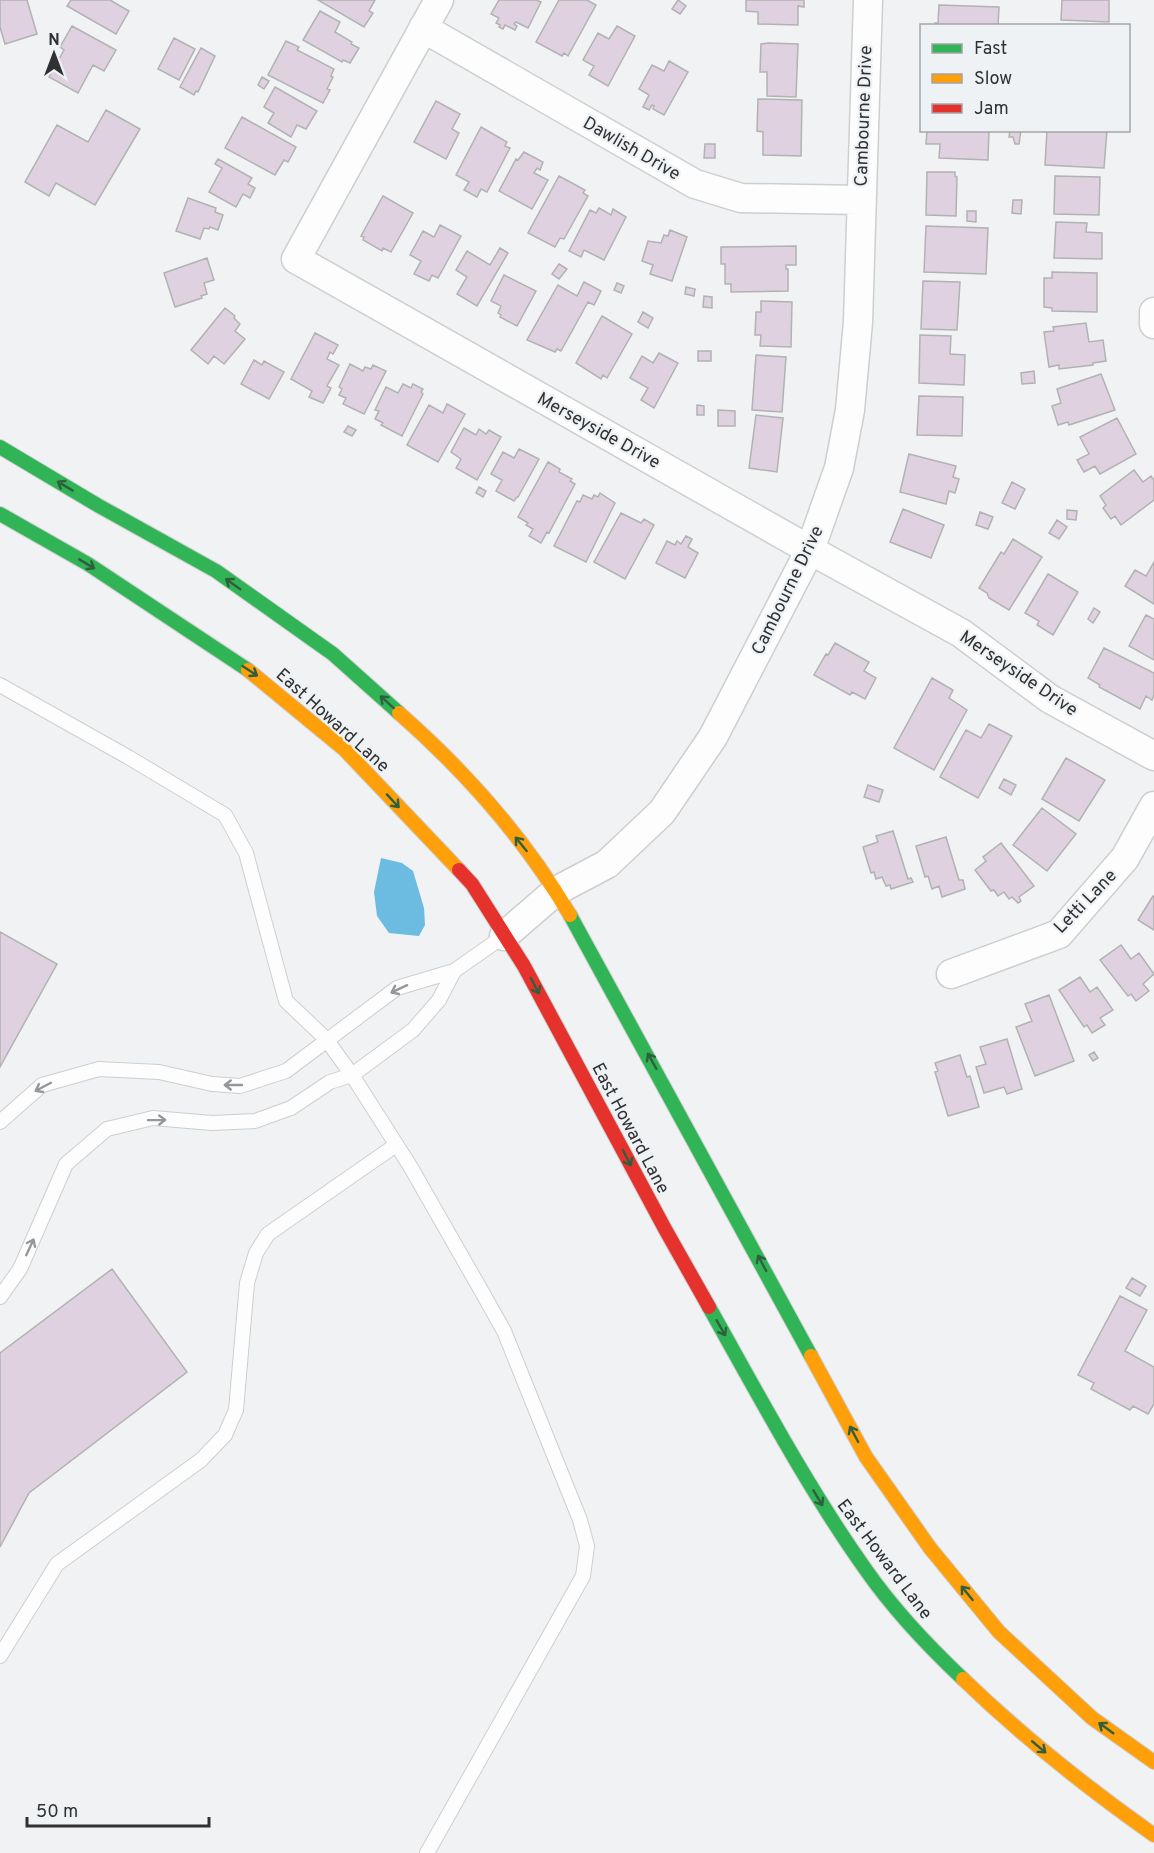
<svg xmlns="http://www.w3.org/2000/svg" width="1154" height="1853" font-family="Overpass,sans-serif">
<style>
.water{fill:#6cbbe0}
.building{fill:#dfd1df;stroke:#b1b2b3;stroke-width:1.5}
.lines{fill:none;stroke-linecap:round;stroke-linejoin:round}
.lane-casing{stroke:#cdcfcf;stroke-width:16}
.street-casing{stroke:#cdcfcf;stroke-width:31}
.fast-casing{stroke:#cdcfcf;stroke-width:16}
.slow-casing{stroke:#cdcfcf;stroke-width:16}
.jam-casing{stroke:#cdcfcf;stroke-width:16}
.lane{stroke:#fdfdfd;stroke-width:14}
.street{stroke:#fdfdfd;stroke-width:28}
.fast{stroke:#30b455;stroke-width:14}
.slow{stroke:#ff9f0a;stroke-width:14}
.jam{stroke:#e5322d;stroke-width:14}
.oneway{stroke:#305f3e}
.oneway2{stroke:#969798}
.labels{text-anchor:middle;stroke-width:4.5;stroke-linejoin:round;paint-order:stroke}
.street-label{font-size:18px;fill:#303132;stroke:#eff2f5}
</style>
<rect width="100%" height="100%" fill="#f0f2f4"/>
<path class="water" d="M381,858L402,863L413,871L424,908L425,925L419,936L389,933L377,916L374,892Z"/>
<path class="building" d="M0,0H27L37,34L5,44L0,27Z
M71,0H110L129,11L116,34L67,6Z
M318,0H375L369,11L373,13L364,27Z
M499,0H536L541,2L528,28L516,22L514,24L517,26L515,30L505,25L503,29L499,27L500,25L496,23L499,18L491,14Z
M559,0H587L596,5L568,56L564,53L562,56L536,42Z
M678,0L686,6L680,14L672,9Z
M746,0H804V7L798,6V25L758,24V12L746,11Z
M1062,0H1109V22L1061,20Z
M939,5L999,7L998,26H934L935,23H938Z
M320,11L340,22L335,32L352,42L351,44L359,48L350,63L343,60L342,62L303,40Z
M72,26L116,50L104,71L93,65L78,93L49,77L64,50L60,47Z
M617,26L635,36L608,86L589,75L594,66L583,60L598,33L609,39Z
M174,38L195,49L179,80L158,69Z
M286,41L299,47L297,50L334,69L331,76L333,77L327,89L330,90L323,103L268,75Z
M768,43L798,44L796,97L767,96V72H760L761,44Z
M201,48L215,56L198,92L196,91L194,95L180,87Z
M669,61L688,72L664,115L653,109L654,106L652,105L649,110L643,107L649,95L639,89L652,65L664,71Z
M262,77L269,81L264,89L258,85Z
M275,87L317,111L306,129L297,125L291,137L268,123L274,113L264,107Z
M758,99L802,100L801,156L763,155V132L757,131Z
M436,101L460,114L452,129L459,133L446,159L414,142Z
M106,110L140,129L95,205L56,183L49,196L25,182L57,125L88,142Z
M242,117L296,147L288,162L284,160L275,175L225,148Z
M481,127L507,142L505,146L510,148L487,192L481,189L477,197L464,190L469,182L456,175Z
M927,130H989L988,160L939,158L940,144H926Z
M1010,130H1021L1019,144H1015L1013,137H1009Z
M1047,130H1107L1104,168L1045,165Z
M705,144H715V158H704Z
M524,152L543,162L540,170L537,168L534,173L548,180L532,209L499,191L516,159L518,160Z
M218,159L252,178L248,184L255,188L250,198L243,194L236,207L209,192L222,168L215,164Z
M927,172H955V176L957,177L956,216L926,215Z
M559,176L585,190L583,193L588,196L564,239L560,238L555,247L528,233Z
M1055,176L1100,177L1099,215L1054,214Z
M383,196L413,213L391,252L383,248L382,251L363,240L364,237L361,236Z
M188,198L216,208L215,212L223,215L218,230L210,227L209,229L204,228L200,239L176,231Z
M1013,200H1022L1021,214L1012,213Z
M599,208L611,215L613,209L626,217L604,260L584,250L581,257L569,251L590,210L596,213Z
M967,211H976V222L967,221Z
M1056,222L1087,223L1086,232L1102,233V259L1054,258Z
M440,225L461,236L438,278L432,275L429,281L414,274L421,261L410,255L423,231L434,237Z
M926,226L988,228L986,274L924,272Z
M670,230L687,237L672,281L650,274L653,265L642,261L648,241L661,243L664,235L668,236Z
M796,246V265H786V269H788V291L731,292V284H725V264H721V247Z
M500,248L508,253L477,306L457,294L467,277L456,270L467,251L490,265Z
M207,258L214,280L204,283L207,294L201,296L202,298L175,307L164,273Z
M559,264L567,269L559,279L552,274Z
M1052,272L1097,273V312L1052,311V308L1044,307V278H1052Z
M504,275L536,291L517,326L500,317L501,315L498,313L501,306L491,301Z
M923,281L960,282L957,330L921,329Z
M584,282L601,291L594,305L588,302L561,351L557,349L555,352L527,340L558,285L577,296Z
M617,283L624,286L621,293L614,290Z
M686,287L695,289L694,296L685,294Z
M704,296L712,297V308L703,307Z
M761,301L792,302L791,347L760,346L761,335H755L756,312H761Z
M225,308L235,316L234,318L240,324L235,331L245,339L224,364L214,356L208,364L191,350Z
M643,312L653,318L648,328L638,322Z
M602,316L632,334L607,378L603,375L601,379L576,363Z
M1086,323L1089,342L1103,340L1106,361L1093,363V365L1059,369V365L1049,367L1044,332L1054,331L1053,327Z
M315,333L338,345L333,354L330,352L327,359L339,365L327,386L331,388L323,403L309,397L312,391L291,379Z
M920,335L951,336L950,354L965,355L964,385L919,383Z
M698,351H711V361H698Z
M659,353L678,363L654,408L641,400L648,388L630,378L642,356L653,363Z
M756,355L786,357L782,412L752,410Z
M254,360L262,365L264,361L284,372L269,399L241,384Z
M350,364L363,371L365,367L371,369L373,365L386,371L364,414L343,404L346,398L339,395L342,389L339,387Z
M1034,371L1035,383L1022,384L1021,373Z
M1101,374L1115,410L1069,425L1068,422L1058,425L1052,406L1061,403L1057,389Z
M403,384L411,388L413,384L423,389L421,392L423,394L402,436L381,425L383,423L375,419L379,411L375,410L386,387L398,393Z
M919,396L963,397L962,436L917,435Z
M447,404L465,414L438,462L407,445L429,405L443,413Z
M697,405L704,406V415H697Z
M718,410L735,411V426H718Z
M756,415L783,418L777,472L749,468Z
M1117,418L1136,454L1100,474L1095,466L1084,472L1077,460L1089,454L1080,437Z
M348,426L356,430L352,436L344,432Z
M464,428L476,435L479,429L486,434L489,430L501,437L477,480L456,468L461,459L451,452Z
M519,449L539,459L518,497H517L514,501L496,491L502,480L491,474L503,452L514,458Z
M909,454L956,466L953,477L959,479L955,493L949,491L946,504L900,492Z
M548,462L560,469L559,472L572,479L570,481L575,484L549,533L547,532L541,543L529,536L533,529L526,525L528,523L518,517Z
M1134,470L1143,482L1151,476L1154,480V500L1121,525L1115,516L1111,519L1103,508L1106,505L1100,496Z
M1012,482L1025,489L1015,509L1002,503Z
M479,487L486,491L483,497L476,493Z
M600,493L615,503L586,562L554,546L577,501L580,502L583,495L592,499L594,495L598,497Z
M903,509L944,525L931,558L890,542Z
M1067,510L1077,511L1076,520L1067,519Z
M980,512L993,517L988,529L976,525Z
M621,513L641,523L644,519L654,525L625,579L594,562Z
M1057,520L1067,527L1059,539L1049,533Z
M686,536L692,539L688,547L698,553L685,578L656,563L667,541L675,545L677,541L681,544Z
M1013,539L1042,557L1009,610L989,598L987,593L979,588L1001,552L1004,554Z
M1154,562V604L1125,586L1135,570L1146,576Z
M1048,574L1078,592L1053,635L1037,625L1039,621L1025,613Z
M1094,608L1100,612L1093,623L1088,619Z
M1146,615L1154,619V660L1129,646Z
M835,643L869,662L864,671L876,678L865,699L852,692L850,695L814,675L826,654L828,655Z
M1104,648L1154,673V695L1152,700L1146,696L1140,709L1099,687L1100,685L1088,678Z
M932,678L953,690L949,698L967,710L934,770L894,748Z
M989,724L1012,736L978,798L940,777L966,730L981,738Z
M1066,758L1105,780L1079,821L1042,799Z
M1004,779L1016,785L1011,795L999,788Z
M868,785L883,790L879,802L864,797Z
M1042,808L1076,834L1047,871L1013,845Z
M893,831L908,879L911,878L913,882L891,889L890,885L886,886L882,877L876,879L874,872L871,873L863,847L878,842L876,836Z
M946,837L959,880H963L965,889L942,897L939,886L932,889L928,876L925,877L916,846Z
M1001,843L1034,886L1019,897L1021,901L1018,903L1012,897L1009,899L1004,892L998,896L994,890L991,891L975,870L986,861L983,857Z
M1153,896L1154,897V930L1138,920Z
M0,932L57,964L0,1067Z
M1121,945L1131,959L1139,953L1154,974L1143,984L1149,991L1136,1001L1131,994L1128,996L1100,960Z
M1080,977L1090,992L1097,987L1113,1010L1100,1018L1105,1025L1092,1033L1087,1025L1084,1027L1059,990Z
M1049,995L1074,1061L1035,1076L1016,1027L1032,1021L1025,1004Z
M1007,1039L1022,1089L1007,1094L1004,1087L984,1093L976,1067L986,1064L980,1047Z
M1094,1052L1098,1058L1093,1061L1089,1055Z
M960,1055L967,1077L970,1076L979,1107L948,1116L935,1072L938,1071L935,1063Z
M112,1269L187,1372L29,1493L0,1547V1353Z
M1132,1278L1146,1286L1140,1296L1126,1288Z
M1120,1296L1147,1310L1125,1351L1154,1367V1404L1148,1414L1133,1406L1130,1410L1091,1389L1094,1383L1078,1375Z"/>
<g class="lines">
<g class="lane-casing">
<path id="lane" d="M0,685L128,757L225,815L246,853L286,1001L326,1039L352,1075L410,1166L482,1292L504,1331L580,1520L587,1546L583,1576L427,1853
M0,1122L42,1085L99,1069L159,1072L212,1084L240,1086L286,1071L397,988L454,971L504,936
M0,1297L20,1269L66,1164L107,1129L153,1118L212,1123L255,1121L291,1108L330,1082L352,1075L413,1030L439,1000L454,971
M0,1656L57,1564L201,1460L225,1435L236,1410L247,1283L256,1253L268,1234L396,1145"/>
</g>
<g class="street-casing">
<path id="street" d="M439,0L296,259L810,550L961,633L1050,699L1154,756
M423,28L695,184L741,198L860,200
M1154,312V324
M504,936L556,891L607,864L662,812L713,737L810,550L839,468L850,410L858,322L868,0
M951,974L1059,934L1125,858L1154,806"/>
</g>
<g class="fast-casing">
<path id="fast" d="M0,447L99,506L216,571L333,654L399,713
M0,514L88,564L248,670
M570,915L811,1356
M709,1307C759,1396 807,1487 866,1570C894,1610 928,1646 963,1679"/>
</g>
<g class="slow-casing">
<path id="slow" d="M248,670L344,749L459,870
M399,713C465,771 525,839 570,915
M811,1356L866,1457L930,1548L999,1632L1092,1718L1154,1762
M963,1679C1023,1737 1086,1787 1154,1835"/>
</g>
<g class="jam-casing">
<path id="jam" d="M459,870L472,884L524,966L665,1229L709,1307"/>
</g>
<use href="#lane" class="lane"/>
<use href="#street" class="street"/>
<use href="#fast" class="fast"/>
<use href="#slow" class="slow"/>
<use href="#jam" class="jam"/>
</g>
<defs><path id="oneway-shaft" d="M-6 0H5M1.5-3L5.5 0L1.5 3" fill="none" stroke-width="1.6" stroke-linecap="round" stroke-linejoin="round" transform="scale(1.5)"/></defs>
<g class="oneway">
<use href="#oneway-shaft" transform="translate(65 486) rotate(-149)"/>
<use href="#oneway-shaft" transform="translate(87 564) rotate(31)"/>
<use href="#oneway-shaft" transform="translate(233 584) rotate(-145)"/>
<use href="#oneway-shaft" transform="translate(250 671) rotate(33)"/>
<use href="#oneway-shaft" transform="translate(387 702) rotate(-138)"/>
<use href="#oneway-shaft" transform="translate(393 801) rotate(47)"/>
<use href="#oneway-shaft" transform="translate(521 844) rotate(-129)"/>
<use href="#oneway-shaft" transform="translate(535 986) rotate(62)"/>
<use href="#oneway-shaft" transform="translate(652 1061) rotate(-119)"/>
<use href="#oneway-shaft" transform="translate(627 1158) rotate(62)"/>
<use href="#oneway-shaft" transform="translate(762 1263) rotate(-118)"/>
<use href="#oneway-shaft" transform="translate(721 1328) rotate(60)"/>
<use href="#oneway-shaft" transform="translate(854 1434) rotate(-118)"/>
<use href="#oneway-shaft" transform="translate(818 1498) rotate(59)"/>
<use href="#oneway-shaft" transform="translate(967 1593) rotate(-129)"/>
<use href="#oneway-shaft" transform="translate(1106 1728) rotate(-144)"/>
<use href="#oneway-shaft" transform="translate(1039 1747) rotate(40)"/>
</g>
<g class="oneway2">
<use href="#oneway-shaft" transform="translate(399 989) rotate(155)"/>
<use href="#oneway-shaft" transform="translate(233 1085) rotate(180)"/>
<use href="#oneway-shaft" transform="translate(43 1087) rotate(152)"/>
<use href="#oneway-shaft" transform="translate(157 1120) rotate(-1)"/>
<use href="#oneway-shaft" transform="translate(30 1247) rotate(-65)"/>
</g>
<g class="labels">
<g class="street-label">
<text transform="translate(863 116) rotate(-88)" y="6">Cambourne Drive</text>
<text transform="translate(632 148) rotate(30)" y="6">Dawlish Drive</text>
<text transform="translate(599 430) rotate(29)" y="6">Merseyside Drive</text>
<text transform="translate(787 590) rotate(-64)" y="6">Cambourne Drive</text>
<text transform="translate(1019 673) rotate(34)" y="6">Merseyside Drive</text>
<text transform="translate(333 720) rotate(42)" y="6">East Howard Lane</text>
<text transform="translate(1085 901) rotate(-46)" y="6">Letti Lane</text>
<text transform="translate(631 1128) rotate(62)" y="6">East Howard Lane</text>
<text transform="translate(885 1559) rotate(53)" y="6">East Howard Lane</text>
</g>
</g>
<rect x="920" y="24" width="210" height="108" fill="#eff2f5" stroke="#a3a5a7" stroke-width="1.5"/>
<rect x="932" y="44" width="30" height="9" fill="#30b455" stroke="#a3a5a7" stroke-width="1.5"/>
<text x="974" y="54" font-size="18" fill="#303132">Fast</text>
<rect x="932" y="74" width="30" height="9" fill="#ff9f0a" stroke="#a3a5a7" stroke-width="1.5"/>
<text x="974" y="84" font-size="18" fill="#303132">Slow</text>
<rect x="932" y="104" width="30" height="9" fill="#e5322d" stroke="#a3a5a7" stroke-width="1.5"/>
<text x="974" y="114" font-size="18" fill="#303132">Jam</text>
<g transform="translate(54 54)" stroke="#eff2f5" stroke-width="4.5" paint-order="stroke">
<path d="M0-4.5L10 22L0 15L-10 22Z" fill="#303132"/>
<text y="-9" font-size="16" font-weight="bold" text-anchor="middle" fill="#303132">N</text>
</g>
<path d="M27 1817v9h182v-9" fill="none" stroke="#303132" stroke-width="3"/>
<text x="36" y="1817" font-size="18" fill="#303132" stroke="#eff2f5" stroke-width="4.5" paint-order="stroke">50 m</text>
</svg>
